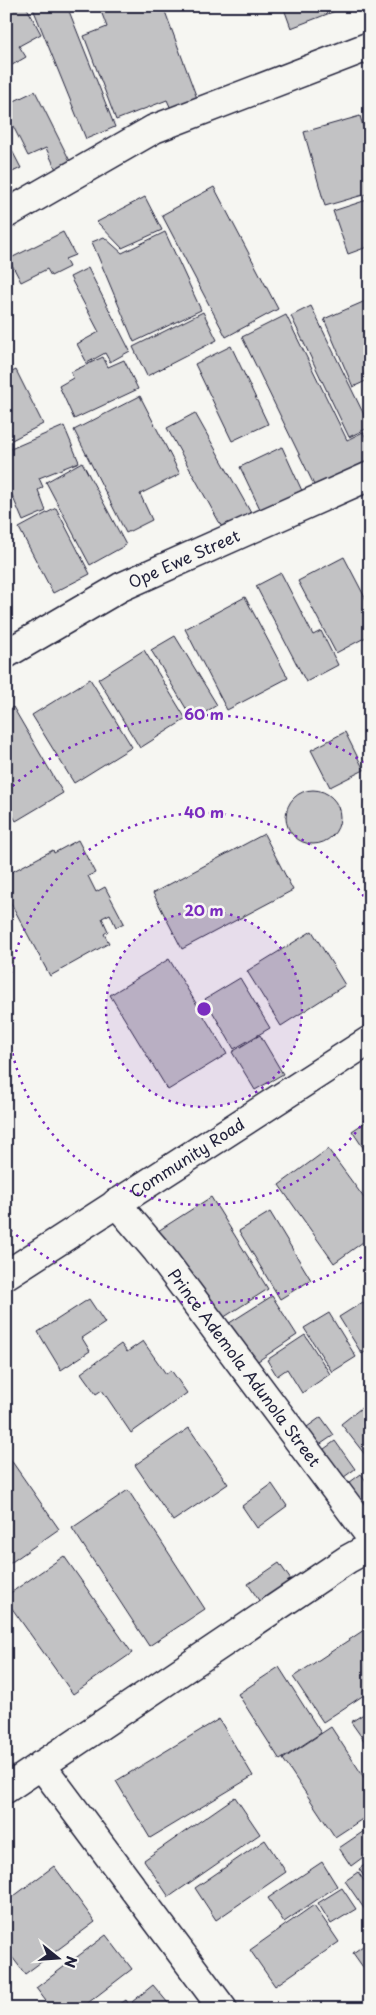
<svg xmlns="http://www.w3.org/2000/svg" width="376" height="2015" font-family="'Playpen Sans',sans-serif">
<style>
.building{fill:#c2c2c4;stroke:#22223b}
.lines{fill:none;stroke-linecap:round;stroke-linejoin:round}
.street-casing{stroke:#22223b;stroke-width:31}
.street{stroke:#f6f6f2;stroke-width:28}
.ring{fill:none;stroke:#7b2cbf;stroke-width:2.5;stroke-dasharray:2.5 5}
.labels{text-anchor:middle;stroke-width:5;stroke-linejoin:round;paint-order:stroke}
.street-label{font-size:16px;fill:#22223b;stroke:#f6f6f2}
.centre{fill:#7b2cbf;stroke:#f6f6f2;stroke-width:2.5}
.ring-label{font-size:15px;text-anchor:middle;font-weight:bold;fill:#7b2cbf;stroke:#f6f6f2;stroke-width:5;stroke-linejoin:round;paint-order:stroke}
</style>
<rect width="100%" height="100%" fill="#f6f6f2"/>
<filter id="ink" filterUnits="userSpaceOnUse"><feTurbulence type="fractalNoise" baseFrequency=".02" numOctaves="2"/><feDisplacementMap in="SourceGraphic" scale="10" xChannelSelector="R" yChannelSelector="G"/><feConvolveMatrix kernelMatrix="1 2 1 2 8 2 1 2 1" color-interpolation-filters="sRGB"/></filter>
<g filter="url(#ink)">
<path class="building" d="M6,6H26L41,34L19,46L26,57L7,68Z
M32,6H67L115,127L86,139Z
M99,6H163L198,101L172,111L167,100L116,120L84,36L107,27Z
M283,6H342L343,8L291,28Z
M35,91L74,169L59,176L46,148L28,156L6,112V105Z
M360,116L370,149V193L325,206L304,132Z
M6,139L21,168L6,175Z
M214,187L278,309L226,337L162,215Z
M145,197L162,230L122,248L97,222Z
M370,199V246L348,254L333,211Z
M63,232L75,255L65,259L69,267L51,276L47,269L21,282L9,259Z
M165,232L201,310L134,342L92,242L104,237L122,253Z
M88,268L130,351L110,362L105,353L87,363L77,344L99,332L70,277Z
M370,299V379L353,387L324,319Z
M311,306L370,427L349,437L291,316Z
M203,312L217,340L147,376L133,347Z
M286,315L347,440L363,432L370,446V460L315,487L242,337Z
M231,346L268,424L232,441L195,364Z
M103,357L108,367L124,360L138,389L74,419L59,386L73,378L71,372Z
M16,370L43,424L6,443V375Z
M140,396L180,474L140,494L152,520L126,533L74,430Z
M195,413L251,513L223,529L167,428Z
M64,426L79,462L39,478L43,487L38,490L46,511L23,521L6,481V451Z
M282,447L303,493L262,513L240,467Z
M82,462L126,545L90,565L46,482Z
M56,508L90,574L53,593L19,528Z
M344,557L370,607V635L336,653L298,581Z
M281,573L313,635L321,631L338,665L306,682L256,586Z
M245,597L288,678L227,710L185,629Z
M175,636L217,705L193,720L151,650Z
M144,650L186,719L140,748L98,679Z
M90,679L132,747L74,783L32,715Z
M13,707L63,793L16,821L6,804V711Z
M345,732L364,770L330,787L311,750Z
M286 817a27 27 0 1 1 54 0a27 27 0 1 1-54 0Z
M264,834L293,890L182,949L153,893Z
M78,840L95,873L88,876L96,892L105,887L124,923L116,927L110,914L102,918L108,931L104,934L109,943L50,976L6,894V875L53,850L54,853Z
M312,931L345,985L281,1026L247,971Z
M169,959L227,1054L168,1090L110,995Z
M240,978L270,1028L234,1049L205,999Z
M260,1035L283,1074L255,1090L232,1052Z
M370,1119V1158L352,1131Z
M328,1149L370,1206V1237L334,1263L279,1185Z
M211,1197L268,1289L215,1323L158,1231Z
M270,1212L311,1280L280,1299L239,1231Z
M272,1296L297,1335L249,1367L223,1327Z
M89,1299L105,1323L82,1338L90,1351L61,1370L38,1332Z
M363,1302L370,1313V1349L362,1354L339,1317Z
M329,1313L356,1357L332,1372L304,1328Z
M305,1335L330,1374L302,1393L287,1369L277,1376L267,1360Z
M143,1341L166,1374L171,1370L187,1393L131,1433L102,1390L96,1394L81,1373L121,1344L127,1352Z
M370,1401V1461L341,1424Z
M321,1417L334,1435L312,1450L300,1432Z
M189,1428L228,1484L173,1521L135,1465Z
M335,1441L355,1469L340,1480L320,1452Z
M6,1453L59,1529L6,1566Z
M361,1474L370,1486V1506L365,1510L346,1485Z
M272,1484L287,1506L257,1528L242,1506Z
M128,1490L205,1609L149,1646L72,1528Z
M64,1556L132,1653L73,1694L6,1600V1596Z
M279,1563L291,1580L260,1602L248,1584Z
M370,1626V1691L323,1722L293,1677Z
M279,1667L321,1733L280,1760L238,1694Z
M370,1710V1749L351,1722Z
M219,1719L253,1776L150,1838L116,1781Z
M331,1727L365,1779L370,1776V1814L335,1837L283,1759Z
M235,1797L260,1834L169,1897L144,1860Z
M370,1827V1852L351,1866L339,1848Z
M265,1840L286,1872L216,1920L195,1888Z
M370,1861V1885L359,1869Z
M322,1862L337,1886L284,1922L268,1898Z
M54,1866L95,1922L25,1974L6,1949V1902Z
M358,1872L370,1889V1917L345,1881Z
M342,1888L356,1909L331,1924L318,1903Z
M314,1905L339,1942L275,1986L250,1950Z
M106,1935L132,1969L80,2009H52L36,1988Z
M370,1941V1977L353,1953Z
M153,1985L173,2009H137L132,2002Z
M126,2000L132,2009H113Z"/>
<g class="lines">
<g class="street-casing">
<g id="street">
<path d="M6,214L154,129L370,46"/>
<path id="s1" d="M6,654L121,587L370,476"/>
<path id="s2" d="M116,1203L157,1251L370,1536"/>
<path id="s3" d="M6,1275L370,1040"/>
<path d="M41,1765L223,2009"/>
<path d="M6,1789L348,1559L370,1547"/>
</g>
</g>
<use href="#street" class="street"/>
</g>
</g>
<circle cx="204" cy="1009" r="98" fill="#7b2cbf" fill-opacity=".12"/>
<g class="ring">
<circle cx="204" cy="1009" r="98"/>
<path d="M369 1114A196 196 0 1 1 369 904"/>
<path d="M368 1253A294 294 0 0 1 7 1227M7 791A294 294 0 0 1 368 765"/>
</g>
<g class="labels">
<g class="street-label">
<text dy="6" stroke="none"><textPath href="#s1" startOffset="202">Ope Ewe Street</textPath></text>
<text dy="6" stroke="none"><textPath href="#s3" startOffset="216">Community Road</textPath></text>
<text dy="6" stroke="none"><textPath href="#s2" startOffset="209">Prince Ademola Adunola Street</textPath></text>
</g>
</g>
<circle cx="204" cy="1009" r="8" class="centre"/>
<g class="ring-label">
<text x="204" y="720">60 m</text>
<text x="204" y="818">40 m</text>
<text x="204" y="916">20 m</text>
</g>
<rect width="376" height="2015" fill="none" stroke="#f6f6f2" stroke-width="25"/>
<rect x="12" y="12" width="351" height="1990" fill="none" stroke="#22223b" stroke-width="2" filter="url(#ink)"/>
<g transform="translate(58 1958) rotate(107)" stroke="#f6f6f2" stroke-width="4" paint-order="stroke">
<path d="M0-4L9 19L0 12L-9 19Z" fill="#22223b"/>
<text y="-8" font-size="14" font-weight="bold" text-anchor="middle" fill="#22223b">N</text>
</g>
</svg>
